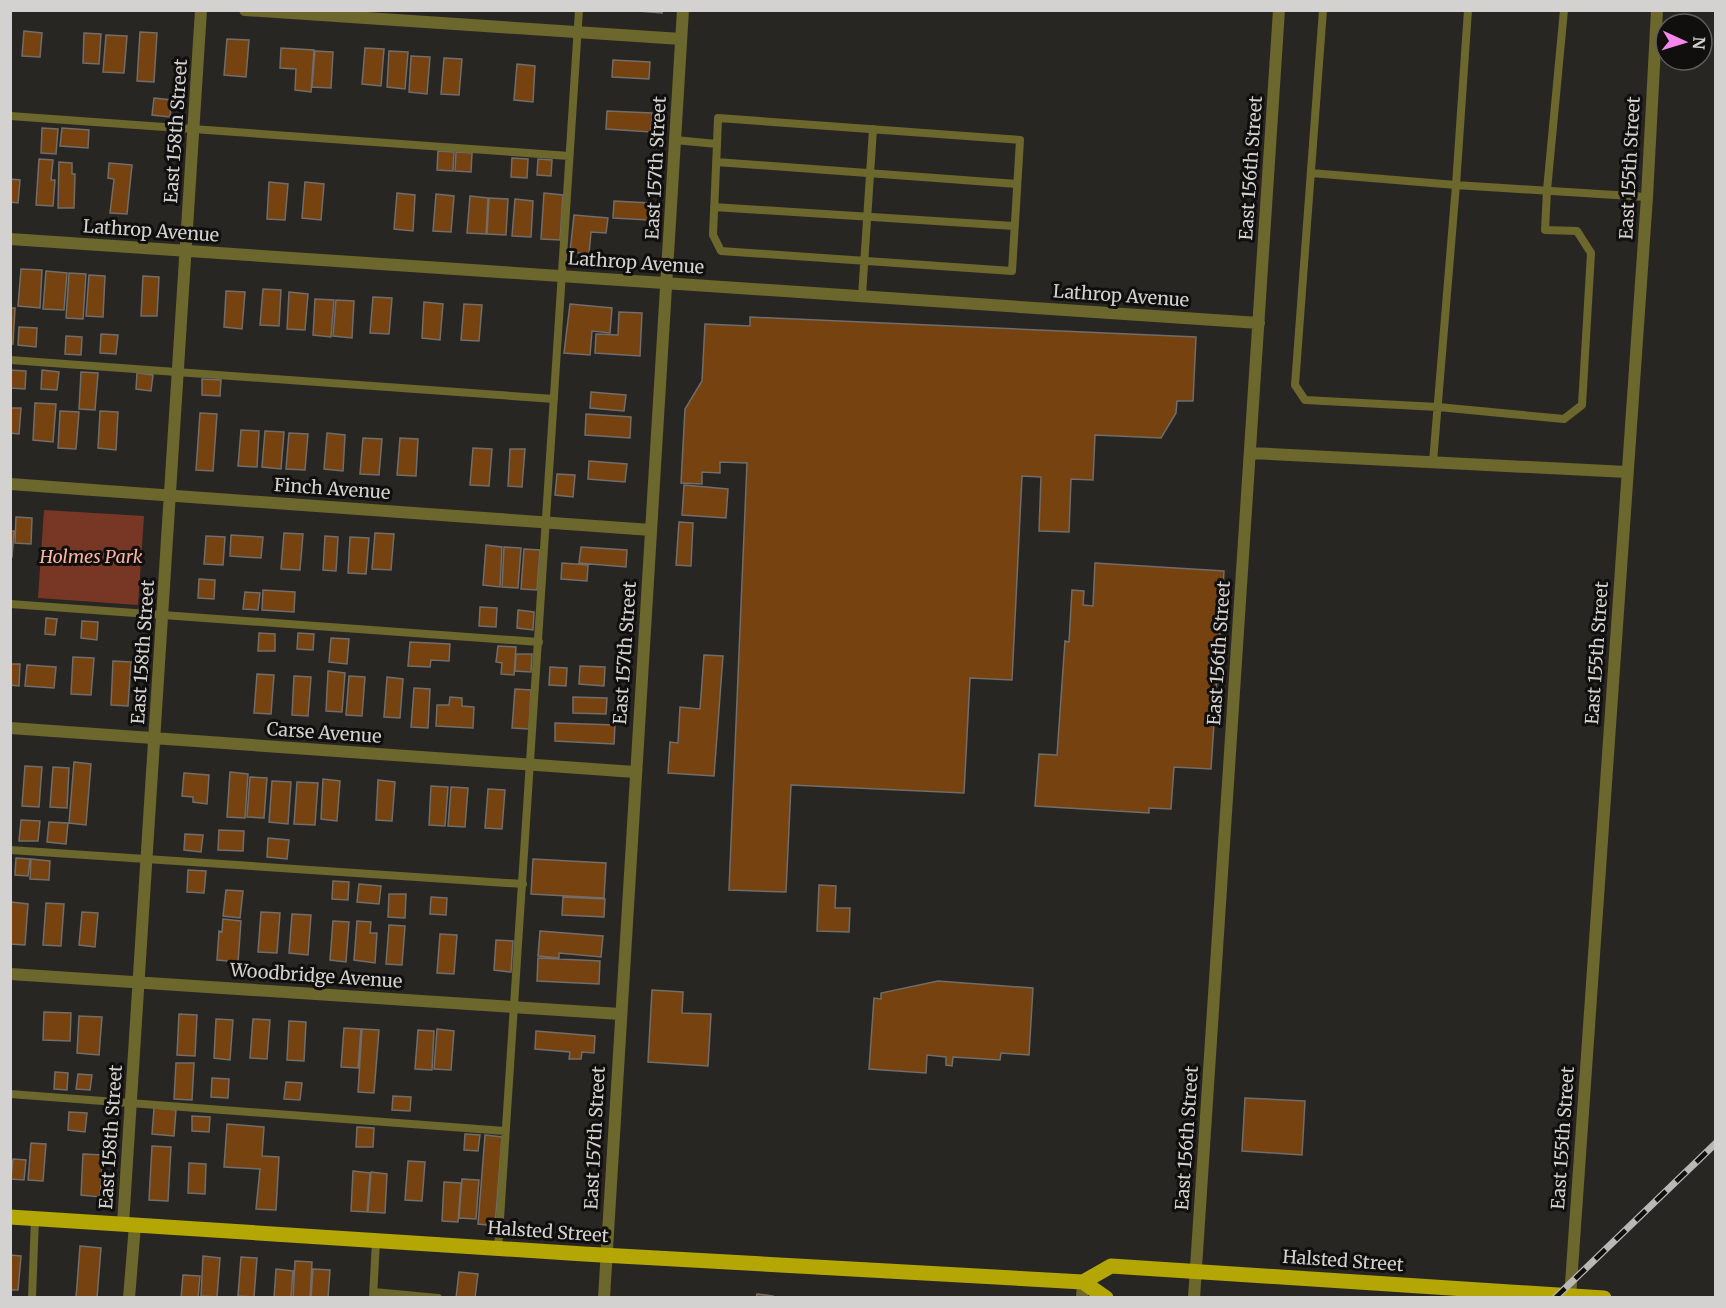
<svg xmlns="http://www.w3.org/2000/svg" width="1726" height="1308" font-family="Merriweather,serif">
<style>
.green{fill:#783724}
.building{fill:#754210;stroke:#706d6a;stroke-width:1.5}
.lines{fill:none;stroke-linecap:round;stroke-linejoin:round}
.lane{stroke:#6c672c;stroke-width:8}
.street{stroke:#6c672c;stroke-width:12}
.primary{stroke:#b4a605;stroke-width:15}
.rail-casing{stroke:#bab8b6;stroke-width:7}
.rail{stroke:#100f0e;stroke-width:4.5;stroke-dasharray:14;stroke-linecap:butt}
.labels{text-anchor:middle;stroke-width:6;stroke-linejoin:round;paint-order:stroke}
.street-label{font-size:18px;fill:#d4d2d0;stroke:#100f0e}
.park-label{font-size:18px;font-style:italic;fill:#fbb4a0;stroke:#100f0e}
</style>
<rect width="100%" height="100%" fill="#282623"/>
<path class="green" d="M44,510L144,516L138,605L38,598Z"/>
<path class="building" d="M626,10H663L662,13Z
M24,31L42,33L40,57L22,56Z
M140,32L157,33L154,82L137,81Z
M84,33L101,34L99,64L83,63Z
M106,35L127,36L124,73L103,72Z
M227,39L249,40L246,77L224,75Z
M281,48L314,50L311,92L295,90L296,69L280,68Z
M365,48L384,49L381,86L362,84Z
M315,51L333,52L331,88L312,87Z
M389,51L408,52L405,89L387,87Z
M411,56L430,57L427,94L409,92Z
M444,58L462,59L459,95L441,94Z
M613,60L650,62L649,79L612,77Z
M517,64L535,66L533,102L514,100Z
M154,98L172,100L170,117L152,115Z
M607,111L652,113L651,132L606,129Z
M42,128L58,129L56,154L41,153Z
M62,128L89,130L88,148L60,146Z
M438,151L454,152L453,171L437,170Z
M456,152L472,153L471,172L455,171Z
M512,158L528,159L527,178L511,177Z
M39,159L53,160L51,180H55L53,206L36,205Z
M538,159L552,160L551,176L537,175Z
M59,162L72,163V174H75L74,208H58Z
M109,163L132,165L127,214L110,213L114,179L108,178Z
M10,179L20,180L18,203L10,202Z
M269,182L288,184L285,220L267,219Z
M305,182L324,184L321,220L302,218Z
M397,193L415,195L413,231L394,229Z
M544,193L563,195L560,240L541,239Z
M436,194L454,196L451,232L433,231Z
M470,196L488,198L486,234L467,233Z
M489,198L508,199L506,235L487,234Z
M515,199L533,201L531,237L512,236Z
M614,201L650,203L649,220L613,218Z
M574,215L608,218L606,233L591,232L589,254L570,252Z
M21,269L42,270L40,308L18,306Z
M46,271L67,273L64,310L43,309Z
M69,273L86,274L83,319L66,318Z
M89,275L105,276L103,317L86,316Z
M143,276L159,277L157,316H141Z
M263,289L281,290L279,326L260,325Z
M226,291L245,292L242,329L224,327Z
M289,292L308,294L305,330L287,329Z
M373,297L392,298L389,334L370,333Z
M315,299L334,300L331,337L313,335Z
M336,300L354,301L352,338L333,336Z
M424,302L443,304L440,340L422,338Z
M464,304L482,305L479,341L461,340Z
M570,304L612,308L610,333L592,331L590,355L564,353Z
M10,308H15L13,344H10Z
M619,312L642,313L640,356L595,353L596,334L618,335Z
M750,317L1196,337L1193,401H1177L1176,413L1161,438L1095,435L1093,480L1071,479L1069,532L1039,531L1041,477L1022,476L1012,680L970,678L964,793L791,785L786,892L729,890L747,463L720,462V473L702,472V484L681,483L685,409L702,381L705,324L750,326Z
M19,327L37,328L36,347L18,345Z
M101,334L118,335L116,354L100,353Z
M66,336L82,337L81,355L65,354Z
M10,370L26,371L25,389L10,388Z
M42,370L59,372L57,390L41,389Z
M81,372L98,373L95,410L79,409Z
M137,373L153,375L151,391L136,389Z
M202,379L221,380L220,396L202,395Z
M591,392L626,395L624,411L590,408Z
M35,403L56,404L53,442L33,440Z
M10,408H21L19,434L10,433Z
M60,411L79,412L76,449L58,448Z
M100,411L118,412L116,450L98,448Z
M200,413L217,414L213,471L196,470Z
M586,414L631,417L630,438L585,435Z
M241,430L259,431L257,467L238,466Z
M265,431L284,432L281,469L262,467Z
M289,433L308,434L305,470L286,469Z
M327,433L345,435L343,471L324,469Z
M363,438L382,439L379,475L360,474Z
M400,438L418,439L416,476L397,475Z
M473,448L492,449L489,486L470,485Z
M510,449H525L522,487L508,486Z
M589,461L627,464L625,482L588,479Z
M557,474L575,475L573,497L555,495Z
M684,485L728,489L726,518L682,515Z
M16,517L32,518L31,544L15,543Z
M679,522L693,523L691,566L676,565Z
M10,531H14L12,557H10Z
M284,533L303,534L300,570L281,569Z
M375,533L394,534L391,570L372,569Z
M231,535L263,537L261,558L230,556Z
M206,536L225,537L223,565L204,564Z
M325,536L338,537L336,571L323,570Z
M350,537L369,538L366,574L348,573Z
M486,545L502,547L500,587L483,585Z
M504,547L521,548L518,588L502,587Z
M581,547L627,550L626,567L579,563Z
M524,549L540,550L537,590L521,589Z
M562,563L588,565L587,581L561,579Z
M1095,563L1224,571L1211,769L1174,767L1171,809L1149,808V813L1035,806L1039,754L1057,755L1065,641L1069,642L1072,590L1084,591L1083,605L1093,606Z
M199,579L215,580L214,599L198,598Z
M263,590L295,592L294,612L262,610Z
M245,592L260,593L258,610L243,609Z
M480,607L497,608L496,627L479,626Z
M518,610L534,612L533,630L517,628Z
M46,618L57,619L55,635L45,634Z
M82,621L98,622L97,640L81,638Z
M259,633L275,634V651H258Z
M298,633L314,634L313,650L297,649Z
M331,638L349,639L347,664L329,662Z
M410,642L450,644L449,661L431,660L430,667L408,666Z
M498,646L516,647L514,675L501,674L502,663L496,662Z
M516,654H532L531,672L515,671Z
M704,655L723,656L714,776L668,773L670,742L678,743L680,707L700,709Z
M73,657L94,658L91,695L71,694Z
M113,661L131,662L128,706L111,705Z
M10,664H20L19,686L10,685Z
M27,665L56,667L54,688L25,686Z
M580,666L605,667L604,686L579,684Z
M550,667L567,668L566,686L549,685Z
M328,671L345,673L342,712L326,711Z
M257,674L274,675L271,714L254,713Z
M294,676L311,677L308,716L292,715Z
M349,676L365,677L362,716L346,715Z
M387,677L403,679L400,718L384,717Z
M414,688L430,689L428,728L411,727Z
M515,689L531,690L529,729L512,728Z
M450,697L462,698V706L474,707L473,728L436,726L437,705H449Z
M573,697L607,698L606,714L573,713Z
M555,723L615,725L614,744L555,741Z
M74,762L91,764L86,825L69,823Z
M25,766L42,767L39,807L22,806Z
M53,767L69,768L67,808L50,807Z
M230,772L248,774L245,818L227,817Z
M184,773L209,775L207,804L193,802V797L182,796Z
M250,777L267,778L264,818L247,817Z
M323,779L340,781L337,821L321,819Z
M378,780L395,782L392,821L376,820Z
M272,781L291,782L288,824L269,822Z
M297,782L318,783L315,825L294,824Z
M431,786L448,787L445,826L429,825Z
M451,787L468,788L465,827L448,826Z
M488,789L505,790L502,829L485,828Z
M21,820L40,821L38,841H19Z
M49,822L68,823L66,844L47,842Z
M219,830L244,831L243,851L218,850Z
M185,834L203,835L201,852L184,850Z
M268,838L289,840L287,859L267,857Z
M16,858L30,859L28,876L15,875Z
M31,859L50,861L49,880L30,879Z
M533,859L606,863L604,898L531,894Z
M188,870L206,871L204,893L187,892Z
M333,881L349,882L348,900L332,899Z
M359,884L381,886L379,904L357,902Z
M819,885L836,886L835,908H850L849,932L817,931Z
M226,890L243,891L240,918L223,916Z
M389,894H406L405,918L388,917Z
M431,897L447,898L446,915L430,914Z
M563,897L605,899L604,917L562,915Z
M11,902L28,904L25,945L10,944Z
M46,903L64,904L61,946L43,945Z
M82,912L98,913L95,947L79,945Z
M261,912L280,913L277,953L258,952Z
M292,914L311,915L308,955L289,953Z
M223,919L241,921L238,962L217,960L219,931L222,932Z
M333,921L349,922L346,962L330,960Z
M357,921L371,922L370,933H377L375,963L354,960Z
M389,925L405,926L402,965L386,964Z
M540,931L603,936L601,957L559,953V958L538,956Z
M440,934L457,935L454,974L437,973Z
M496,940L513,941L511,972L494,970Z
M538,958L600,961L599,984L537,981Z
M938,981L1033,988L1029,1055L1001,1053L1000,1060L953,1057L952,1066L946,1065V1057L927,1055L926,1073L869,1069L874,998L881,999V993Z
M652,990L683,992L682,1013L711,1014L708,1066L648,1062Z
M44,1012L71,1013L70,1041L43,1040Z
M179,1014L197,1015L195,1056L177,1055Z
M79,1016L102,1017L99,1055L77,1053Z
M216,1019L233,1020L230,1060L214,1058Z
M253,1019L270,1020L267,1059L250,1058Z
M289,1021L306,1022L304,1061L287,1060Z
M344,1028L361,1029L358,1068L341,1067Z
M362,1029L379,1030L374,1093L358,1092Z
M437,1029L454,1031L451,1070L434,1069Z
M418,1030L434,1031L432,1070L415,1069Z
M536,1031L595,1036L594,1053L582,1052L581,1059H569L570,1052L535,1049Z
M176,1063H194L192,1100L174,1099Z
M55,1072L68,1073L67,1090L54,1089Z
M78,1074L92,1075L90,1090L76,1089Z
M212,1078L229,1079L228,1098L211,1097Z
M286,1082L302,1083L300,1100L284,1099Z
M393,1096L411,1097L410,1111L392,1110Z
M1245,1098L1305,1101L1302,1155L1242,1151Z
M154,1108L176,1110L174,1136L152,1134Z
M69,1112L87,1113L85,1132L68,1130Z
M192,1116L210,1117L209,1132L192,1131Z
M227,1124L264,1127L262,1156L279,1157L276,1210L256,1209L260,1169L224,1167Z
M357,1127L374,1128L373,1147H356Z
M465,1134L480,1135L478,1151L464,1150Z
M485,1135L502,1137L495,1226L478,1224Z
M31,1143L46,1144L43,1181L28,1180Z
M152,1146L171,1147L168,1201L149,1200Z
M83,1154L103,1155L100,1197L81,1195Z
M13,1159L26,1160L24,1180L11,1179Z
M408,1161L425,1162L422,1201L405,1200Z
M189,1163L206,1164L205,1194L188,1193Z
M353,1171L370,1173L367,1212L351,1211Z
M371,1172L387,1174L385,1213L368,1212Z
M462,1179L479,1180L476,1219L459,1218Z
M444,1182L461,1183L458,1222L442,1221Z
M80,1246L101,1248L97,1298H76Z
M10,1255L21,1256L18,1290H10Z
M203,1256L220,1258L217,1297L201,1296Z
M241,1257L257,1258L254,1297L238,1296Z
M295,1261L312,1262L310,1298H293Z
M276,1269L293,1271L291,1298H274Z
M313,1269L330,1270L328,1298H311Z
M459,1272L478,1274L475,1298H456Z
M183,1275L200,1276L198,1298H181Z
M757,1294L773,1296L772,1298H756Z"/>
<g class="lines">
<path class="lane" d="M1323,10L1295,385L1305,400L1438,407L1564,419L1582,405L1591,253L1577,231L1545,230L1547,190L1564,10
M10,116L569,156
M675,140L717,144L718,118L1020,140L1012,271L721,251L713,235L717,144
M716,162L1017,184
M1311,173L1456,185L1468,10
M714,207L1014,226
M862,296L873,129
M10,360L554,399
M1433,462L1456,185L1647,197
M10,604L539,642
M10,850L523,884
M10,1094L505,1131
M498,1249C526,836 552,423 579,10
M374,1292L438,1298
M373,1297L376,1241
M32,1298L35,1218"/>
<path class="street" d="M245,10L681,39
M10,239L1259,323
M1250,453L1627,472
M10,484L651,530
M10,728L635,772
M10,974L620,1014
M123,1224L201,10
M129,1298L135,1225
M604,1298L683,10
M1082,1298L1083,1282
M1194,1298L1279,10
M1570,1298L1647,197L1657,10"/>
<path class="primary" d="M10,1217L584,1254L1083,1282L1106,1298
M1083,1282L1111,1266L1604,1298"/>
<g class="rail-casing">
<path id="rail" d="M1555,1298L1716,1143"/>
</g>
<use href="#rail" class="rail"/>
</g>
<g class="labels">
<g class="street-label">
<text transform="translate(176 131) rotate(-86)" y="6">East 158th Street</text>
<text transform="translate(656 168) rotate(-87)" y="6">East 157th Street</text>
<text transform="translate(1251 168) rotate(-86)" y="6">East 156th Street</text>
<text transform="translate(1630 168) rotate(-87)" y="6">East 155th Street</text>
<text transform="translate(151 231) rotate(4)" y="6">Lathrop Avenue</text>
<text transform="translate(636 263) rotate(4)" y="6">Lathrop Avenue</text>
<text transform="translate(1121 296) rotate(4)" y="6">Lathrop Avenue</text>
<text transform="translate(332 489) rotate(4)" y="6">Finch Avenue</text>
<text transform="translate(143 652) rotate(-86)" y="6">East 158th Street</text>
<text transform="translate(625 653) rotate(-86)" y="6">East 157th Street</text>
<text transform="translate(1219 653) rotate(-86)" y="6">East 156th Street</text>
<text transform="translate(1597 653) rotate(-86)" y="6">East 155th Street</text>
<text transform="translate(324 733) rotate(4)" y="6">Carse Avenue</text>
<text transform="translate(316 976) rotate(4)" y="6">Woodbridge Avenue</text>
<text transform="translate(111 1137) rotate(-86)" y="6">East 158th Street</text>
<text transform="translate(595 1138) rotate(-87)" y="6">East 157th Street</text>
<text transform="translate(1187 1138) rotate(-86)" y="6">East 156th Street</text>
<text transform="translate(1563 1138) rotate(-86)" y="6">East 155th Street</text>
<text transform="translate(548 1232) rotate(4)" y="6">Halsted Street</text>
<text transform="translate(1343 1261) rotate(4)" y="6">Halsted Street</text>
</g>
<g class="park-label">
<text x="91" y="563">Holmes Park</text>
</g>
</g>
<rect width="1726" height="1308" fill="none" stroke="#d4d2d0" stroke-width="24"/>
<g transform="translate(1684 42) rotate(94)"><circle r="28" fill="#100f0e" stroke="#5e5d5c" stroke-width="1.5"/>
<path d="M0-4.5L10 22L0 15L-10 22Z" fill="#f688ed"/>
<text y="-9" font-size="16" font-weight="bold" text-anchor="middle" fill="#d4d2d0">N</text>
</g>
</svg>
